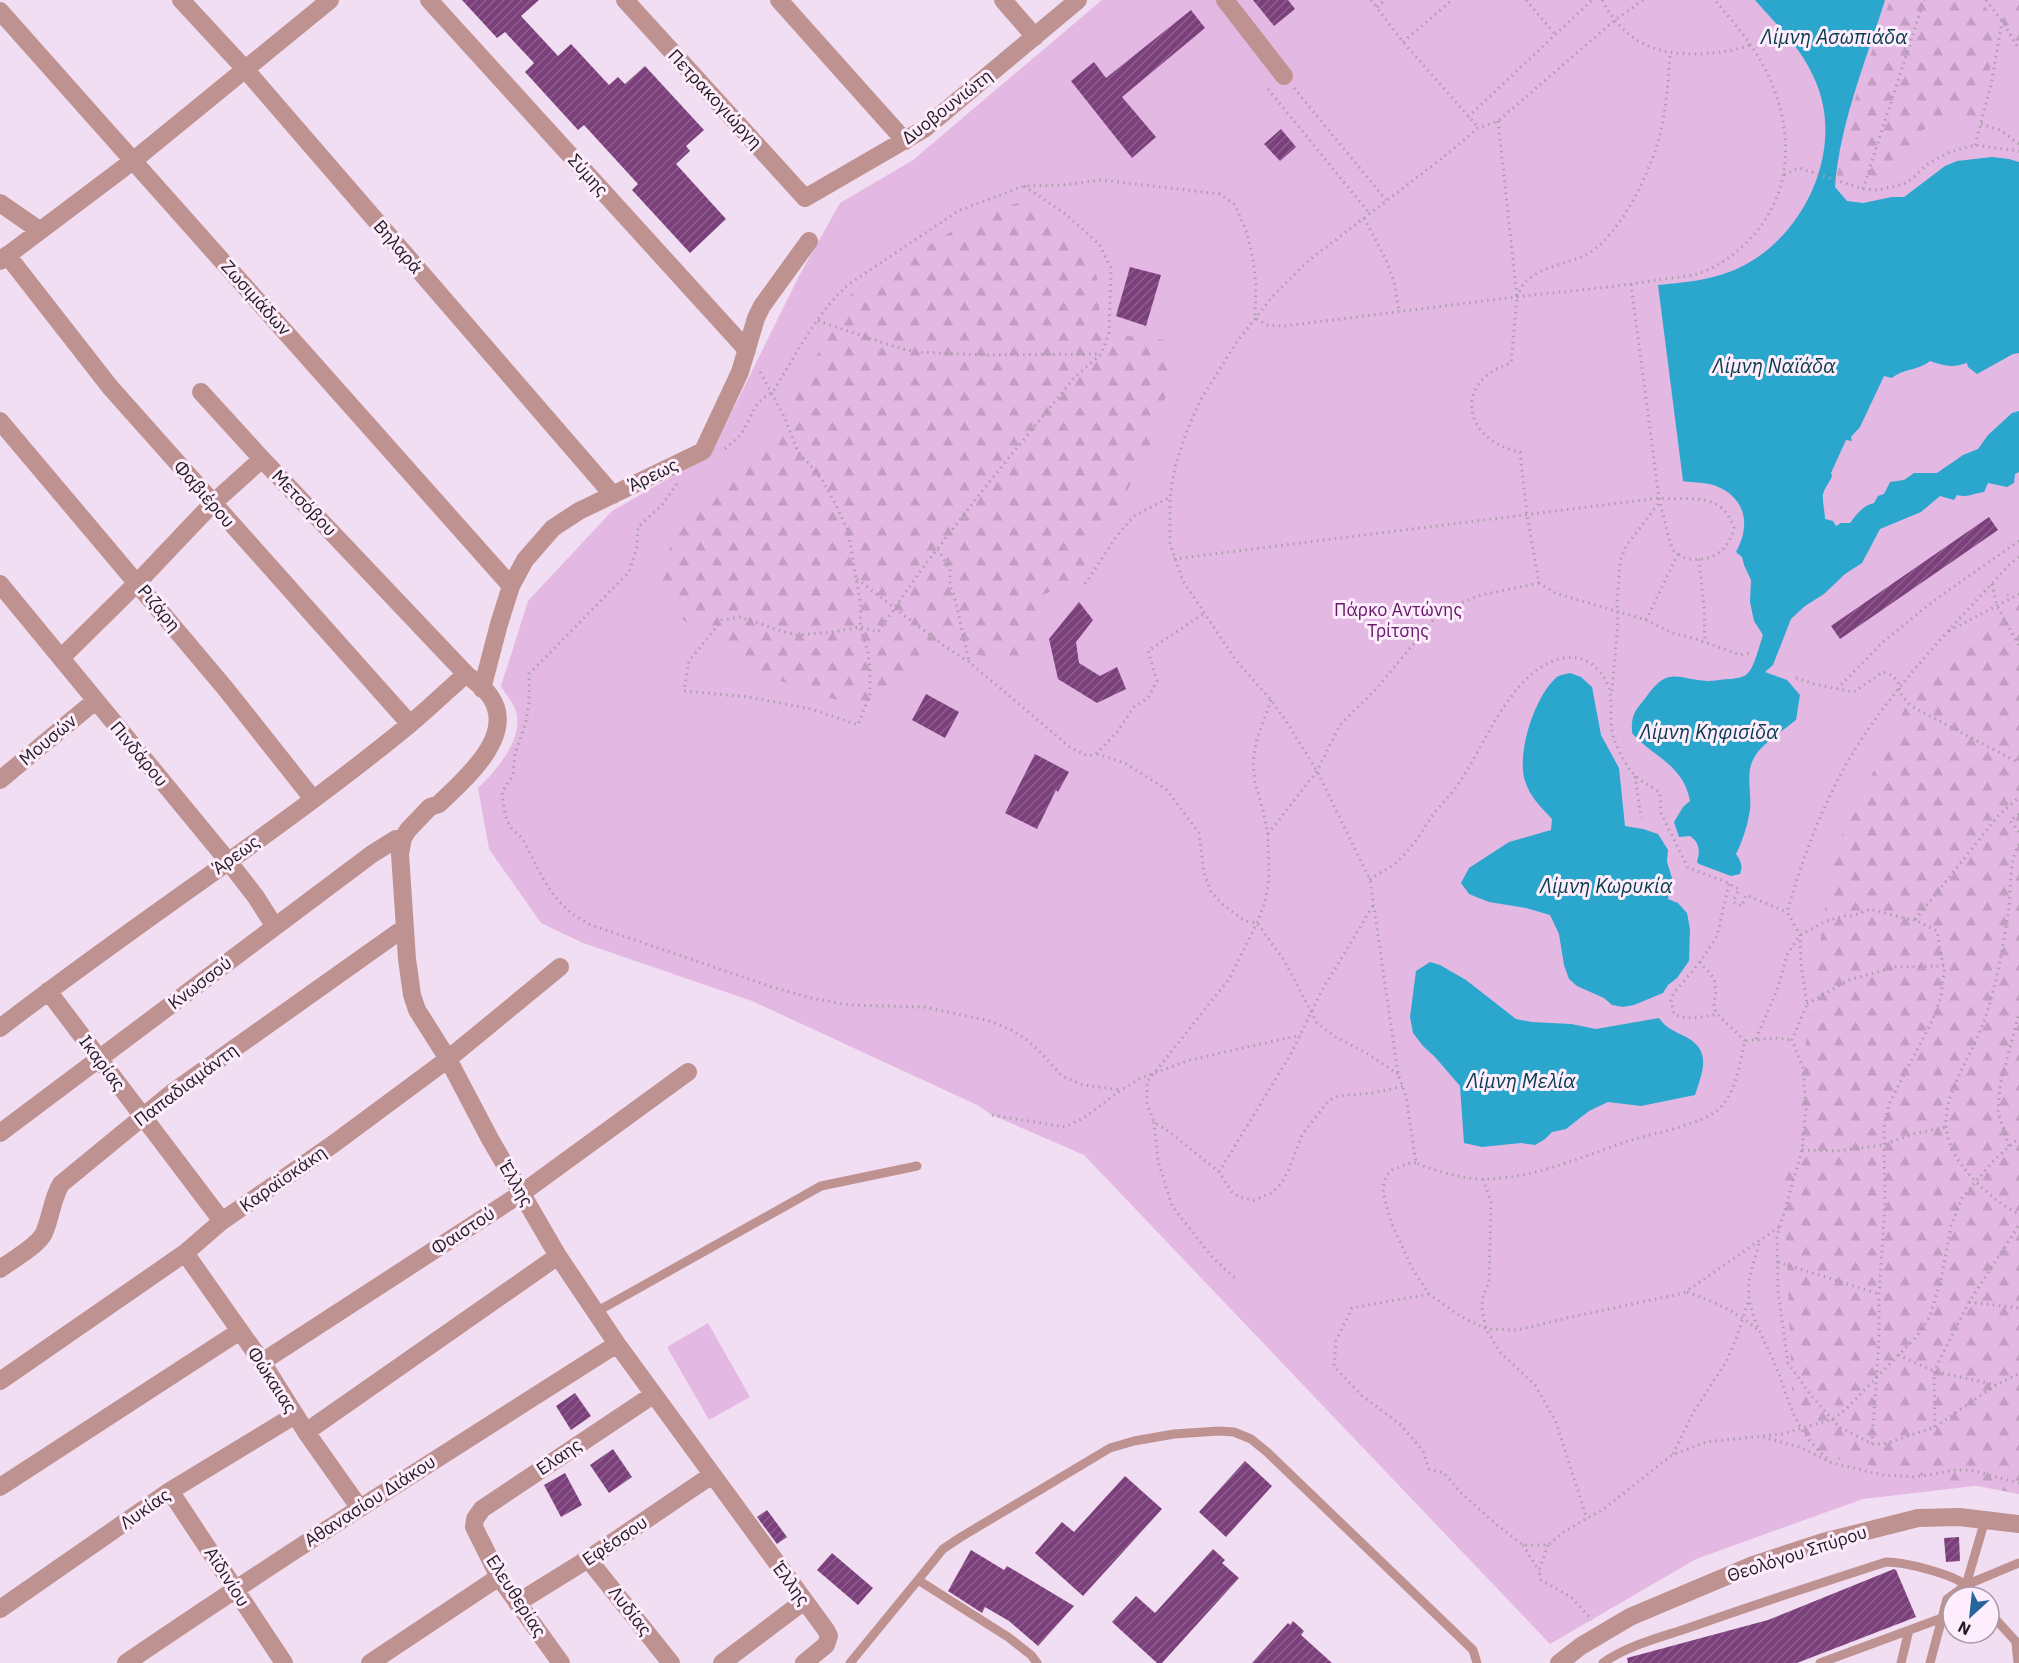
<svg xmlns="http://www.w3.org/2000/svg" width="2019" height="1663" font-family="'IBM Plex Sans',sans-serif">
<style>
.green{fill:#e3b8e3}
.forest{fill:url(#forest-firs)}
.water{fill:#2ba7ce}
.building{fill:url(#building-hatch)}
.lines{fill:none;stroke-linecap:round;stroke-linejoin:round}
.path{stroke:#ad9dad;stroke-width:3;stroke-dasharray:1.5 4.5;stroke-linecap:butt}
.lane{stroke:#be9291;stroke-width:9}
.street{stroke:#be9291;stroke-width:18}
.labels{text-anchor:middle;stroke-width:6;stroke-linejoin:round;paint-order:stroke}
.street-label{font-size:18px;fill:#241c23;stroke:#fdedfd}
.park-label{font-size:18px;fill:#67196a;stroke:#fdedfd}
.water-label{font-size:20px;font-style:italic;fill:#053b4c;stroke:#fdedfd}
</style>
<defs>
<pattern id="forest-firs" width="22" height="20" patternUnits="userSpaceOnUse" patternTransform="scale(1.5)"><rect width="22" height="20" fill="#e3b8e3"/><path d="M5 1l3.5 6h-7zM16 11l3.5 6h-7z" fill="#c39ec2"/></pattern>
<pattern id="building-hatch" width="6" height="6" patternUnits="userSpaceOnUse" patternTransform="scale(1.5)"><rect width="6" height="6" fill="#7b3f7c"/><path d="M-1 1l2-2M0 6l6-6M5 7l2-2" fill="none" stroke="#8c5e8c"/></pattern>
</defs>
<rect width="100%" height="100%" fill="#f2def2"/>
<path class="green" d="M1102,0H2019V1494L1983,1485L1863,1499L1696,1559L1550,1644L1084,1155L992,1115L977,1105L752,1001L583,943L541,923L489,849L478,788C496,771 521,742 517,715C516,706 506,695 501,686L528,601L612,511L711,454L799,276L840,203L913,160Z
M708,1323L750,1397L709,1420L667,1347Z"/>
<path class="forest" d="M1890,0H1980L1997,22L1988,83L1977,119L1966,115L1941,120L1918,133L1905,152L1879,177L1863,174L1858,179L1837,176L1851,111Z
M1986,0H2019V46Z
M1022,201L1052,217L1097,276L1101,333L1165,340L1183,369L1162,404L1155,434L1128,489L1112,515L1090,532L1089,557L1076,588L1050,592L1034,598C1040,630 1042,638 1020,663L986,657L943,646L923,649L890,704L860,706L822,696L761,674L682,619L658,588L669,550L688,511L774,442L845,298L960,226Z
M2019,581V1494L1816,1455L1813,1446L1793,1416L1784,1182L1795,1156L1801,1132L1798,1098L1833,853L1907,704Z"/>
<path class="water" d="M1755,0H1885C1866,61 1840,122 1835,187L1847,201L1863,203L1892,197H1904L1945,166L1957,161L1992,157L2009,159L2019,162V353L2013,354L1977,374L1968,367L1967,363C1952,368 1944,366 1930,361C1915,372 1907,367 1892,378L1884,376L1860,427L1851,437L1852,441L1846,440L1831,473L1832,476C1830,482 1825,487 1823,494C1822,498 1825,514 1825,519L1833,521L1836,526L1841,523H1850C1857,514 1862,506 1874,503L1878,496L1884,494L1890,482L1904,480L1914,473H1937L1963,455L1978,449L1988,435L2012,413L2019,411V472L2015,474L2014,483L2007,487L1988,483L1984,492C1974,493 1968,498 1957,495L1954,500L1940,496L1921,512L1880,529L1862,563L1845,574L1824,594L1805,606L1791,619L1773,665L1765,672L1787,680L1800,695L1796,720C1784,730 1761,744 1754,758C1745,773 1752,792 1750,809C1748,824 1743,840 1736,854C1741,861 1743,866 1740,874L1731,876L1699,864L1697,862C1700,851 1700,843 1690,836L1679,837L1674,822L1683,807L1690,801C1683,764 1654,758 1632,733C1631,713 1636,710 1647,696C1668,666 1677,679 1708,681C1715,681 1723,679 1731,679C1737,678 1743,678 1748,673C1754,668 1760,644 1763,635L1754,621L1750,602L1751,580L1744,565L1742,557L1736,552C1751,525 1746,498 1716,486C1706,482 1694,483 1683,481L1658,285C1690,282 1722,279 1750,262C1809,227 1844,145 1815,80C1802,49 1777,25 1755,0Z
M1570,673L1581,677L1592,687L1601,735L1619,768L1625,826L1643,829L1658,834L1668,850L1667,862L1672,878L1668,899L1678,903L1687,913L1690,929L1689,961L1677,978L1668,985L1663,993L1634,1005L1623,1007L1612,1005L1604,998L1577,986L1569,979L1564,965L1559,934L1550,915L1526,908L1489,902L1469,894L1461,883L1469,868L1509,842L1551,830L1552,819C1541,807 1530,797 1525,781C1516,754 1535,695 1557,677C1560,675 1566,674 1570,673Z
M1430,962L1440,965L1466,980L1516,1019L1532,1022L1571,1024L1596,1029L1659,1018C1665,1027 1672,1030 1682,1035C1712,1049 1704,1068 1695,1095L1641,1106L1608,1102L1589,1111L1566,1129L1552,1132L1545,1139L1535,1145L1521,1143L1482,1147L1464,1143L1460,1086L1435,1057L1423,1046L1413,1033L1410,1017L1416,971Z"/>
<path class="building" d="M462,0H539L521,16L558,56L571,44L609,85L618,77L625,84L645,66L704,130L686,146L690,151L676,164L726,219L690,253L632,190L638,184L584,125L578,130L525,72L534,63L505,32L497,38Z
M1253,0H1288L1295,9L1274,26Z
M1191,10L1205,28L1122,97L1156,137L1132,158L1071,81L1094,62L1106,78Z
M1281,129L1296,147L1280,161L1264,144Z
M1130,267L1161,275L1146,326L1116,316Z
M1989,517L1998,530L1840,639L1831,626Z
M1079,602L1093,620L1076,642L1079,663L1100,676L1117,667L1126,689L1097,703L1058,679L1049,639Z
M926,694L959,712L945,738L912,720Z
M1035,754L1069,772L1058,792L1056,790L1037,829L1005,813Z
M575,1393L591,1416L571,1430L556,1406Z
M613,1449L632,1477L609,1493L590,1465Z
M1245,1461L1272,1486L1226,1537L1199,1512Z
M565,1473L582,1505L561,1517L544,1485Z
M1125,1476L1162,1509L1083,1596L1035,1553L1062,1522L1074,1532Z
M767,1510L787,1537L777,1544L757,1517Z
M1959,1537L1960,1561L1946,1562L1944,1538Z
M1213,1549L1225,1560L1222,1563L1239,1578L1162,1663H1157L1112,1622L1136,1596L1155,1613Z
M971,1550L1004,1570L1007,1566L1074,1606L1038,1646L1009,1621L985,1607L982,1613L948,1591Z
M832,1553L873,1588L858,1605L817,1570Z
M1894,1569L1896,1570L1916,1617L1797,1663H1628L1627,1658L1768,1620Z
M1293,1621L1304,1631L1301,1635L1332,1663H1252L1288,1623L1290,1625Z"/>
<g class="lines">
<path class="path" d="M1371,0L1403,42L1478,127
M1526,0L1555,34
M1602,0C1624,42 1655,55 1700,54C1717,53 1734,51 1750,45
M1643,0L1615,20L1498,121L1478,128L1441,159L1308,261L1272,297L1236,343L1200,401L1186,433L1175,467L1170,497V544L1183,581L1235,659L1271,700L1288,724L1317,771L1370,880L1398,1074L1406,1096L1416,1163C1438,1172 1462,1179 1486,1179C1538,1178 1587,1154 1635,1139C1656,1133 1706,1123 1720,1108C1737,1090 1739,1065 1745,1041L1774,1038L1792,1040
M1986,0L2002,21L2019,49
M1377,7L1385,0
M1403,42L1452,0
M1294,88L1386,200
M1268,89L1369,213
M1468,117L1592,0
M1498,121L1517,297L1511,363C1453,380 1462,441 1520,452L1527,514L1539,583L1555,593L1646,620L1672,633L1696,639L1740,655L1750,653
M1981,124L2000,130L2019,144
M1975,145L1991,85L2002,21
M1784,175L1799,168L1863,189L1878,190L1907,183L1929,163L1950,152L1975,145L2019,151
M1863,189L1924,0
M1364,218L1387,262L1394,281L1399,312
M1631,284L1659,498L1670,542L1673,550L1678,554L1646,620
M1517,297C1519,292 1522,285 1526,281C1544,265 1570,264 1589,253C1619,235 1647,178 1657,145C1666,116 1668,84 1670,54
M818,321L902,349L918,352L985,355L1099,354
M760,372L784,416L798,452L811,466L822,480L834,501L848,531L861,607L860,627L868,652L870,670V694L858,725L811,709L749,697L684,691L689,661L722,620L741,617L778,630L797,635L833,632L860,627L878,632L924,566L990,481L1074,378L1101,354L1109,334L1111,268L1099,244L1064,213L1024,186
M725,449C730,444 736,440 740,435C753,419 751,402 772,393C795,357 816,313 849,284L958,211L1024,186L1064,185L1101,180L1220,194L1235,205L1247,233L1253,259L1256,285L1255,318L1267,325L1283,326C1361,317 1439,306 1517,297C1564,291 1611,288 1657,280C1670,278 1685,277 1697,274C1720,267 1741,250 1756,232C1801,179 1790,105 1754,50C1743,33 1728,16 1715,0
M677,484L662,505L638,527L637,547L629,572L529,674V702L526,722L515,754L513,775L502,792C504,805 504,821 514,831C519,835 523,839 526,845C543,879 554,907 591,925L772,987L811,998L850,1005L924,1007L990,1021L1011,1030L1027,1040L1041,1053L1062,1076L1083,1085L1121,1090
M938,549L950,570V586L954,595L969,661
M2019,557L2009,565C1958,621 1903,676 1861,740C1827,792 1804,853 1787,912L1800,935L1801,964L1807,1004L1792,1040L1803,1068L1806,1109L1802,1150L1777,1237L1778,1292L1788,1363L1810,1394L1839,1427L1872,1444H1884L1935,1427L1996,1385L2019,1374
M1174,559L1659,498C1691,501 1721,490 1734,528C1729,546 1720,557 1701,559C1691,560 1685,559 1678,554
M1699,559L1704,607L1705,643
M857,579L943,645L969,662L1071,748L1088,756L1096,754L1117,732L1134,707L1148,698L1157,681L1148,651L1203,614
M1085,584L1116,537L1134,516L1170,497
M1992,584L1997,606L2019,645
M1949,631L2019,594
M1796,678L1814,684L1854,692L1883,672L1891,675L1898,681C1899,693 1903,699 1913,707L2019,763
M1837,689L1883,642L1936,599L2019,541
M1612,691L1618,621L1617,606L1620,561L1626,546L1659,503
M1271,700L1256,742L1253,762L1255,783L1263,810L1268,834L1269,879L1265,902L1257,923L1229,979L1147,1082V1104L1154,1122L1171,1133L1219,1172L1232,1192L1239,1197L1254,1200L1271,1193L1281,1184L1289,1169L1302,1135L1328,1101L1338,1096L1372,1093L1404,1086
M1097,754L1125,763L1166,789L1199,833L1204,873L1211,892L1222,904L1245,921L1257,923L1284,960L1317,1023L1334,1036L1368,1054L1398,1074
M1635,776L1641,818
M2019,814L2010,821L2019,832
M1268,834L1317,771L1340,725L1377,688L1434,619L1453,606L1481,595L1539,583
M2019,844C2009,862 2011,886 2009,907C2006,929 2002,952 1997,975C1992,996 1987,1016 1978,1036C1955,1087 1924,1123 1969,1174C1983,1190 1999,1204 2019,1214
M1370,880C1377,873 1386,871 1393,865C1410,852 1421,832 1433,815C1441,804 1451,795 1459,783C1485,746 1513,665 1565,658C1578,656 1589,660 1598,670C1619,691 1606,714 1614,739C1618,749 1624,762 1631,771C1638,781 1651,785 1660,793L1661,813L1688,868L1724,881L1739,889L1733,902L1742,906L1746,895L1787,912
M1729,884L1717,936L1700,962L1714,978L1716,991L1714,1004L1716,1013L1745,1041
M1700,962L1673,994L1671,1001L1674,1014C1686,1021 1703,1017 1716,1014
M1807,1004L1849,980L1895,967L1944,966
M1756,1039L1777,990L1787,955L1800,935L1826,921L1843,916H1852L1870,909L1907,919L1915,920
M992,1115L1065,1127L1085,1117L1121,1090L1141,1078L1190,1060L1301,1035
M1154,1122L1158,1161L1172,1206L1212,1257L1236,1279
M2009,1146L1998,1112L2000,1086L2019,1013
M1802,1150L1836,1151L1883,1145L1913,1134L1946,1127
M1416,1163H1410L1392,1170L1387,1175L1384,1182L1383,1192L1391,1222L1413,1270L1429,1294L1460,1316L1486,1329L1517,1330L1571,1317L1684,1293L1779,1227
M1219,1172L1292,1052L1321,992L1374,904
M1483,1179L1491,1202L1489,1282L1483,1296L1482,1308L1486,1329L1500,1352L1535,1385L1556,1422L1587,1519
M1759,1244C1754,1262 1747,1279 1749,1297C1752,1321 1765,1341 1774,1362C1792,1404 1791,1428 1829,1460
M1778,1262L1879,1294
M1687,1292C1714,1302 1736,1311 1758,1330
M1429,1294L1352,1308L1336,1341L1334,1366L1361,1395L1401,1425L1423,1451L1429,1469L1444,1473L1462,1494L1497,1525L1523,1545H1548L1565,1531L1605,1508L1672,1455L1706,1442L1782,1434L1833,1419L1845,1410L1917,1336L1930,1316L1941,1280L1951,1226L1962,1198L1994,1160L2019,1138
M1969,1302L2019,1308
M1898,1355L1934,1371L1996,1385
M1935,1427L1934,1371L1969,1302L2019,1225
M1763,1437L1802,1448L1832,1463L1883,1475L1916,1477L1956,1470H1970L2019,1483
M1872,1444L1879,1340V1294L1885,1205L1884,1127L1889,1104L1932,1021L1941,997L1944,971L1937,931L1915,920L1998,816L2019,797
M1673,1454L1693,1413L1726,1362L1736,1339L1749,1299
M1523,1545L1539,1571
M1548,1545L1539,1571L1541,1580L1571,1597L1592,1620"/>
<path class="lane" d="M596,1312L821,1186L917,1166
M918,1580L943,1549L961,1537L1110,1448L1134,1441L1174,1434L1219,1431L1234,1432L1251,1439L1267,1452L1473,1650L1477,1663
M1966,1585L2019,1563
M1989,1612L2019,1645
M2016,1643L2018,1663
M850,1663L918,1580L1008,1637L1031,1655L1037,1663
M1603,1663C1628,1645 1662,1637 1691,1627C1756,1604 1821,1583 1886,1562C1905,1562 1953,1574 1967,1586C1970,1589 1973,1594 1976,1597
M1820,1663L1942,1618L1947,1599L1966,1585L1985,1520
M1901,1663L1909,1630
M1930,1663L1942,1618"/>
<path class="street" d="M181,0L245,69L613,495
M429,0L747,350
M625,0L805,198L924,129L1078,0
M779,0L905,141
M1003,0L1035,37
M1225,0L1284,76
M0,11L511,586
M0,203L39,230
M7,255L110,387L410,724
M0,261L134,160L330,0
M201,392L262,459
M0,421L225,688L313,799
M0,584L228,861L256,897L275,927
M61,658L137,583L212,504L262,459L466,674C474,681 484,688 490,696C518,736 463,780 439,804L430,807L408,830L403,838L400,854L407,959L412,995L417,1010L448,1059L490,1139L558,1256L617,1344L826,1630L829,1636L826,1645L804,1663
M482,689L499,624L511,586L525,560L553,528L579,511L703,451L740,372L756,318L762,306L809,241
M0,780L95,701
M48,991L222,1221
M0,1028C134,924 277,833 409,725C428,709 447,691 466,674
M0,1133L372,854L396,839L403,838
M185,1253L262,1362L306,1432L359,1507
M0,1269C12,1260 38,1246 44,1233C51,1217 52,1199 61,1184L173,1092L404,928
M262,1362L522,1193L688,1072
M0,1381L185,1253L222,1221L332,1145L448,1059L560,967
M306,1432L558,1256
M0,1487L240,1331
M170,1491L284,1663
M588,1559L671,1663
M517,1603L588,1559L712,1475
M0,1609L170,1491L295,1415
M126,1663C287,1553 452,1449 617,1344
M370,1663L499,1577
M561,1663L499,1577L474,1527L475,1519L482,1509L653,1395
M722,1663L804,1601
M1559,1663L1581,1646L1630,1617L1753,1565L1823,1542L1918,1518L1959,1517L2019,1524"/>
</g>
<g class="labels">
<g class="street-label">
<text transform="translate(715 99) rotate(47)" y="6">Πετρακογιώργη</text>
<text transform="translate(947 107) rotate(-38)" y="6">Δυοβουνιώτη</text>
<text transform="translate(588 175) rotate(48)" y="6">Σύμης</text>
<text transform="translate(398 247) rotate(49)" y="6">Βηλαρά</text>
<text transform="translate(256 298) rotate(48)" y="6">Ζωσιμάδων</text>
<text transform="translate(653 475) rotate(-26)" y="6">Άρεως</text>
<text transform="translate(204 494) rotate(49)" y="6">Φαβιέρου</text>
<text transform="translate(304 503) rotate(46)" y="6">Μετσόβου</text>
<text transform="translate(159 608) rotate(50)" y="6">Ριζάρη</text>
<text transform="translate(48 740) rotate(-40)" y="6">Μουσών</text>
<text transform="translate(139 754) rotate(50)" y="6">Πινδάρου</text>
<text transform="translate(236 855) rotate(-36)" y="6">Άρεως</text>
<text transform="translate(200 983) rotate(-37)" y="6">Κνωσσού</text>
<text transform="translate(102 1063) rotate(53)" y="6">Ικαρίας</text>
<text transform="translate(186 1085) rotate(-37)" y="6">Παπαδιαμάντη</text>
<text transform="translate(283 1179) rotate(-35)" y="6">Καραϊσκάκη</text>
<text transform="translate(516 1184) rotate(59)" y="6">Έλλης</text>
<text transform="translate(463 1231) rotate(-33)" y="6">Φαιστού</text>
<text transform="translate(272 1380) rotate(57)" y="6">Φώκαιας</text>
<text transform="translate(559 1457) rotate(-34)" y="6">Ελαης</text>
<text transform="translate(370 1501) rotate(-33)" y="6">Αθανασίου Διάκου</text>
<text transform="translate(145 1509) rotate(-35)" y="6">Λυκίας</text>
<text transform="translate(615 1541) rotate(-34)" y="6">Εφέσσου</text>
<text transform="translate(1797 1554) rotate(-18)" y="6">Θεολόγου Σπύρου</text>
<text transform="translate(227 1577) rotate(57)" y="6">Αϊδινίου</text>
<text transform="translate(791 1584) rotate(53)" y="6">Έλλης</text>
<text transform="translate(516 1596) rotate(57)" y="6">Ελευθερίας</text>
<text transform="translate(630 1611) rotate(52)" y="6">Λυδίας</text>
</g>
<g class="park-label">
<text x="1398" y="616">Πάρκο Αντώνης<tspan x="1398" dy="21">Τρίτσης</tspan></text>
</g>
<g class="water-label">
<text x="1834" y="44">Λίμνη Ασωπιάδα</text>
<text x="1774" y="373">Λίμνη Ναϊάδα</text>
<text x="1709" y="739">Λίμνη Κηφισίδα</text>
<text x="1606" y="893">Λίμνη Κωρυκία</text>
<text x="1521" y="1088">Λίμνη Μελία</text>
</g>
</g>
<g transform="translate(1971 1615) rotate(207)"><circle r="28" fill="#fdedfd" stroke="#a699a6" stroke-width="1.5"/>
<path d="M0-4.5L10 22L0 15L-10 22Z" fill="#24669b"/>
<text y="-9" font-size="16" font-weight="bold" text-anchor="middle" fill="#241c23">N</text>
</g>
</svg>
